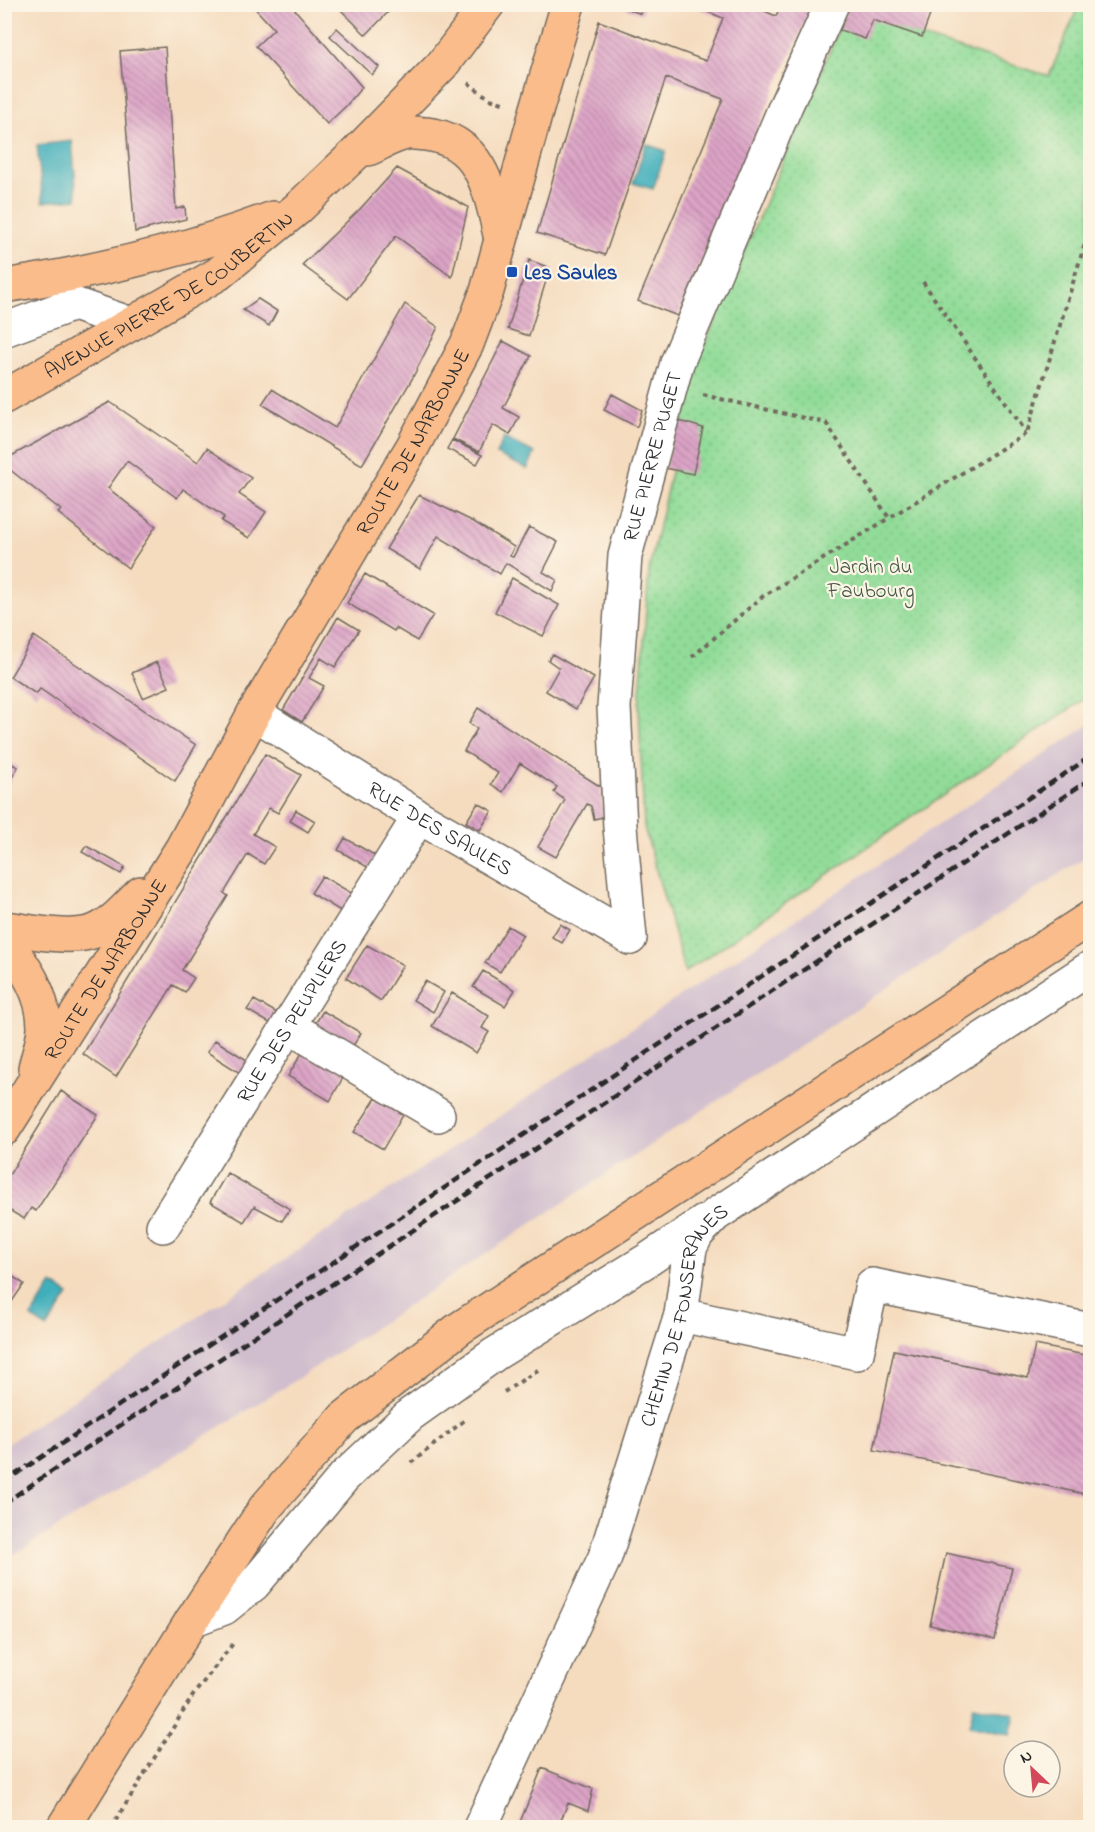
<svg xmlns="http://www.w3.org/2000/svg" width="1095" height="1832" font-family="'Indie Flower',sans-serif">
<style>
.railway{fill:#d0bdcd}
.park{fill:url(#park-dots);stroke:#5e8462;stroke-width:1.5}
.water{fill:#40afbb;stroke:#366d73;stroke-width:1.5}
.building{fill:url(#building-back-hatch)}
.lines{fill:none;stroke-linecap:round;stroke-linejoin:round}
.minor-casing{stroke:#72695f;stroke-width:36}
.major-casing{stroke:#72695f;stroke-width:36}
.path{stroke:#72695f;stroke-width:4;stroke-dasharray:4.5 4.5;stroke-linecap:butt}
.minor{stroke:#fff;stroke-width:33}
.major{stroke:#fabc8b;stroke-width:33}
.rail{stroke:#2b2b2b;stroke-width:4.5;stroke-dasharray:9 4.5;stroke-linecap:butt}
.transit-dot{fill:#1a4fb4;stroke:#fcf5e5;stroke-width:2}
.labels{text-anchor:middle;stroke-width:4.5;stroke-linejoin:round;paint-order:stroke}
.transit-label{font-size:21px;font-weight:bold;fill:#164399;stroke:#fcf5e5;text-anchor:start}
.street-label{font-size:21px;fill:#2b2b2b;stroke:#fcf5e5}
.park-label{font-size:21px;fill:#445746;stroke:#fcf5e5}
</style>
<defs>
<pattern id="park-dots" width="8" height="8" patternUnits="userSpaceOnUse" patternTransform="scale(1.5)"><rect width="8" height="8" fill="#91dc98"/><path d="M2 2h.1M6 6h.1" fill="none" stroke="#7dbd83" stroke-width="1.8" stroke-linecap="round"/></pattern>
<pattern id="building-back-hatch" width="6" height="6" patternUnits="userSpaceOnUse" patternTransform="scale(1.5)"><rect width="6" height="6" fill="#dda4c7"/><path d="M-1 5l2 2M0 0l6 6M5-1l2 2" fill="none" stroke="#b386a2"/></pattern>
</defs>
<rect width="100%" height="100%" fill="#fcf5e5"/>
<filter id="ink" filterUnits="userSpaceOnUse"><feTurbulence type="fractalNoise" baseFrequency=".0167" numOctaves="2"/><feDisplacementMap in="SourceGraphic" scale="12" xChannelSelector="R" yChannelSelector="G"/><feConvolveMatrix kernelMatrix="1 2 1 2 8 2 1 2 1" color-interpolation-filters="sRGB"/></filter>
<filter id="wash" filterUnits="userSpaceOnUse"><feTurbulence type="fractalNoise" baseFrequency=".008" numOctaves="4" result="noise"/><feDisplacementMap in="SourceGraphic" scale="24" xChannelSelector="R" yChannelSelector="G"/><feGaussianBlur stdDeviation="1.35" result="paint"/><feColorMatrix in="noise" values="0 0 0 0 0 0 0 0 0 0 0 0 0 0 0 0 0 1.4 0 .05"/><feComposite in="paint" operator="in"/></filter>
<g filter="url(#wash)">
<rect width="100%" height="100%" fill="#f5dcbf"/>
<path class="railway" d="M1090,724V854L297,1379L5,1560V1445Z"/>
<path class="park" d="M1079,5H1090V695L685,972L644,827L639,708L649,570L694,370L848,8L922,37L1049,76Z"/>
<path class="water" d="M72,141L77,199L43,202L37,145Z
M646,144L666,151L653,189L633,183Z
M504,438L535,453L527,469L496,454Z
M52,1284L69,1295L47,1328L31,1317Z
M974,1705L1015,1714L1010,1735L969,1726Z"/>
<g id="blocks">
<path class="building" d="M251,4H290L362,87L346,106L327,124L256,46L274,29Z
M335,4H396L366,35Z
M615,4H645L641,14Z
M688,4H764L762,10L776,16L781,4H805L812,8L775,88L678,316L638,301L723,99L666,78L605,255L537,233L599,21L706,61L723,18Z
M849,4H934L922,37L873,20L865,39L840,30Z
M337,28L379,67L372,75L330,36Z
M165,47L176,209L185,207L186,219L135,232L120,51Z
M397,168L468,207L452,277L396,236L348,299L302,265L360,209Z
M529,260L550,268L529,336L508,329Z
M258,299L277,311L269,326L243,310Z
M405,304L438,327L412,379L362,465L262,404L272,389L335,428Z
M503,341L531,356L503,408L519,417L510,435L493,425L479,452L453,439Z
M612,394L642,410L637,427L604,410Z
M110,402L198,462L207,448L251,478L239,494L266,512L249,538L221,521L224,517L183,489L177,498L127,461L108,488L156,526L128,568L58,513L61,510L4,465V460Z
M676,420L703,428L693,474L665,468Z
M452,440L482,455L477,464L447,449Z
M419,495L474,522L514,547L510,556L513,557L529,527L558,542L543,572L557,580L552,591L506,563L500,574L438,536L420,569L386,549Z
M365,574L433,615L417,641L396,628L394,631L347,603Z
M512,578L559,605L543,636L495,612Z
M338,617L359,630L335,667L321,658L309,678L324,686L302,722L283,710Z
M34,636L196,745L175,781L46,693L40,689L36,694L10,677Z
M552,654L594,678L576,709L546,691L559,668L548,660Z
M157,662L169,687L143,698L132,673Z
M478,708L601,787L603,817L594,819L591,806L587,804L556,857L538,847L565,800L554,792L557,787L520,763L503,792L491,784L498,773L464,751L477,729L469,723Z
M265,754L301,775L278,813L269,808L253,834L275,847L264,864L248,854L224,893L228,896L182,970L194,978L185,992L173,985L116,1077L83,1054Z
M4,760L18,767L4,791Z
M478,803L492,811L480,830L466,822Z
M296,810L315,821L308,832L290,821Z
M345,838L376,856L369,868L338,850Z
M86,846L125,867L121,874L82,852Z
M322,876L353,894L342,912L311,893Z
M560,924L570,930L562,943L552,937Z
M508,926L523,935L500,972L485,963Z
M367,945L403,965L381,1001L346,978Z
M483,971L515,990L505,1006L473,987Z
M425,981L444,992L433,1012L413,1000Z
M452,993L489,1016L482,1028L489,1032L476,1053L432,1026Z
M254,1000L279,1014L273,1025L247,1010Z
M323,1011L361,1033L353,1046L315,1024Z
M215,1040L250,1062L243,1075L207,1052Z
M305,1048L346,1072L330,1101L288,1076Z
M61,1091L98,1115L36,1211L31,1208L24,1219L9,1210L4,1216V1183Z
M376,1098L403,1114L383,1149L354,1132Z
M227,1173L290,1209L282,1221L254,1206L244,1222L210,1202Z
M4,1271L24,1284L4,1313Z
M1035,1345L1090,1356V1495L874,1450L894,1350L1028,1378Z
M946,1553L1012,1568L995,1640L930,1625Z
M542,1768L593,1789L588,1811L568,1803L558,1827H518Z"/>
</g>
</g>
<g filter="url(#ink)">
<use href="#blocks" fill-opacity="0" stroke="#72695f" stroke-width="1.5"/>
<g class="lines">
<g class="minor-casing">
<g id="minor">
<path d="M4,330L74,304L131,324"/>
<path id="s1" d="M254,713L419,817L630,938"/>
<path id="s2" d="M630,938L620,827L614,707L625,556L677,363L786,105L832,4"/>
<path d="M288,1026L438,1115"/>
<path id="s3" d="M163,1226L419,817"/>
<path d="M681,1315L857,1353L872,1285L1090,1330"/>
<path d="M192,1620L224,1608L254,1584L344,1477L411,1414L495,1354L649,1259L704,1222"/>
<path id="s4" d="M480,1828L605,1557L681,1315L690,1248L697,1234L715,1215L1090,968"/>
</g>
</g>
<g class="major-casing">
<g id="major">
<path d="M368,149C380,144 394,135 407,133C413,132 420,134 426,134C481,140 490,190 500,235"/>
<path d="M4,286C95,272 188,250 273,218"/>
<path id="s5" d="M4,397L218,274L297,209L355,154L442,65L488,4"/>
<path d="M4,928C31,931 63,939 89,933C110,928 126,907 141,893"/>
<path d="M4,938C23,965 44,992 44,1027C44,1040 38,1055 35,1068"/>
<path id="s6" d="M4,1129L182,848L254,713L413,446L467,344L487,291L536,112L568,4"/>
<path d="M63,1828L192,1620L265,1508L344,1418L460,1328L1090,918"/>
</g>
</g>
<path class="path" d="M468,83L490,99L506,104
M923,282L1026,432
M703,395L826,423L889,518L1027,433L1090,227
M692,657L762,597L889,518
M504,1392L538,1370
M411,1463L466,1419
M111,1828L194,1694L235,1641"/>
<use href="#minor" class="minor"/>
<use href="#major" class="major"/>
<path class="rail" d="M4,1482L1090,757
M4,1503L1090,779"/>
</g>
</g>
<rect class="transit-dot" x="506" y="266" width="12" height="12" rx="3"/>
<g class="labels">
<g class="transit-label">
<text x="524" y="279">Les Saules</text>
</g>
<g class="street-label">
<text dy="7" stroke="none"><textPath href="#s5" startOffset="194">AVENUE PIERRE DE COUBERTIN</textPath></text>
<text dy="7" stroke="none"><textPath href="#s6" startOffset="800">ROUTE DE NARBONNE</textPath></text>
<text dy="7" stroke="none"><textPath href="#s2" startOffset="486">RUE PIERRE PUGET</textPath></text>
<text dy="7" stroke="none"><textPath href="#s1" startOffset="219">RUE DES SAULES</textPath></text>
<text dy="7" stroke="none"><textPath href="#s6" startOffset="189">ROUTE DE NARBONNE</textPath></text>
<text dy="7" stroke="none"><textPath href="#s3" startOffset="242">RUE DES PEUPLIERS</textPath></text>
<text dy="7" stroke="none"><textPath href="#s4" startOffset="555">CHEMIN DE FONSERANES</textPath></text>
</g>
<g class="park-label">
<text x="871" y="573">Jardin du<tspan x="871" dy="24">Faubourg</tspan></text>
</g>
</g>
<rect width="1095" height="1832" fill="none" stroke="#fcf5e5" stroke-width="24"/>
<g transform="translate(1032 1769) rotate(334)"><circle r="28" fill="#fcf5e5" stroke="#a8a49b" stroke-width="1.5"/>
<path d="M0-4.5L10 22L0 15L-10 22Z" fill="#d1495b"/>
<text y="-9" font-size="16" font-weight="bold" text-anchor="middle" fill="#2b2b2b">N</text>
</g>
</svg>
